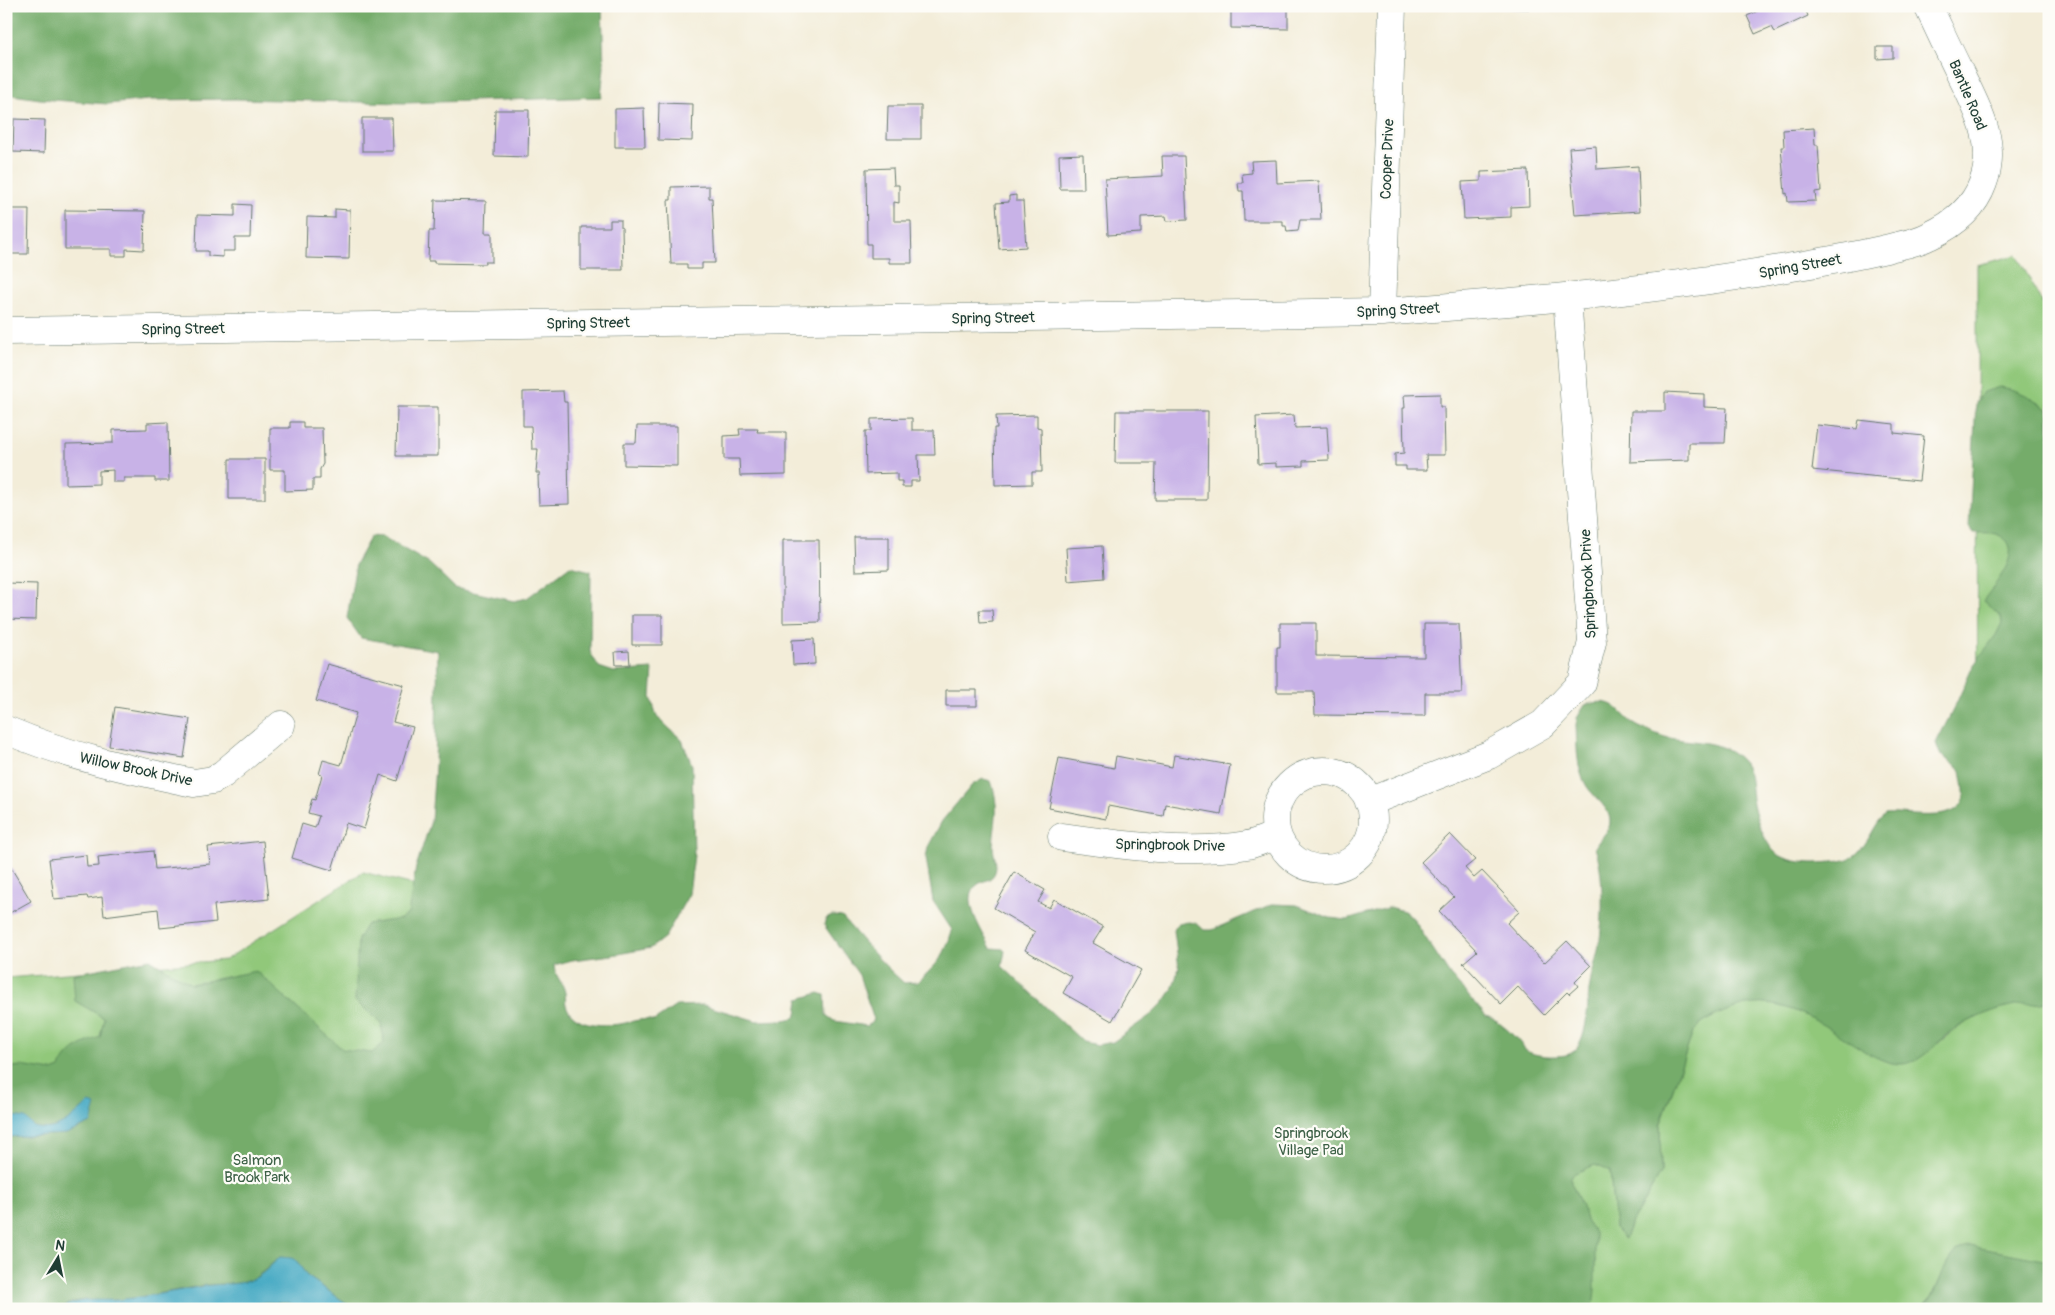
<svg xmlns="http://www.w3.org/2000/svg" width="2055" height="1315" font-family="Pangolin,sans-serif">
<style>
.green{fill:#91c87a;stroke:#588257}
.forest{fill:#74ac6a;stroke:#4a744f}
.water{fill:#44a9c3;stroke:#32737c}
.building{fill:#c8b2e7}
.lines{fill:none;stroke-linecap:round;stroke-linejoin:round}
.minor-casing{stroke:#697b6e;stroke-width:29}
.minor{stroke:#fff;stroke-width:28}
.labels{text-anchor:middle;stroke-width:4.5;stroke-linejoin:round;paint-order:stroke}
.street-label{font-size:15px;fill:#1f3d34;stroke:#fdfcf7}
.park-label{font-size:15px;fill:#3c6046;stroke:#fdfcf7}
</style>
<rect width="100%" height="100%" fill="#fdfcf7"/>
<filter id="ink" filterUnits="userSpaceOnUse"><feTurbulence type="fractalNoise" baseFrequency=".02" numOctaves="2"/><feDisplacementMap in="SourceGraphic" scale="10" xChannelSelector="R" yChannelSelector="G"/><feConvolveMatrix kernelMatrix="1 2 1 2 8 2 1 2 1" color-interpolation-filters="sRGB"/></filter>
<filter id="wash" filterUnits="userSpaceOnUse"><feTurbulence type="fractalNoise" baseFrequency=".0096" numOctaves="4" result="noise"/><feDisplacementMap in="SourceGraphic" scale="20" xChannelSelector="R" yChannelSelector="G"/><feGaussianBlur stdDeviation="1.12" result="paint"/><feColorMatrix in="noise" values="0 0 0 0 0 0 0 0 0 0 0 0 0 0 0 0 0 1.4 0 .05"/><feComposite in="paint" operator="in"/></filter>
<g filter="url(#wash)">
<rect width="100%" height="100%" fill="#f3edd9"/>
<path class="green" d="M2017,255L2049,316V1309L1961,1247L1949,1260L1932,1297L1921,1309H1593L1595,1259L1587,1309H6V978L225,960L363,872L449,894V1129L1139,1118L1615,1114L1610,1171L1615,1228L1624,1239L1630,1225L1661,1172L1660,1126L1693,1032C1711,1012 1746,999 1773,1004C1793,1007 1812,1017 1831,1026C1857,1038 1884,1050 1911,1062C1936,1049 1950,1028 1978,1017L1977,265Z"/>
<path class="forest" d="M6,6H602L604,67L601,97L405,103L235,99L148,100L108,104L40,99L6,94Z
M2000,387C2020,390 2033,398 2049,410V1001C2038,1005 2026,1003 2015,1005C1998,1008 1973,1018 1958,1027C1939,1037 1925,1063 1902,1064C1886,1064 1873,1056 1860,1048C1822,1025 1782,992 1735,1008C1718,1014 1705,1019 1693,1032L1660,1125L1661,1172L1630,1225L1625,1239L1615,1229L1610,1171L1595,1165L1575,1173L1571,1177V1183L1582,1206L1586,1220L1595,1233V1289L1593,1309H351L346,1303L307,1276L296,1260L280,1257L255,1278L241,1283L205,1285L129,1299L101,1301L83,1300L70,1303L62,1309H6V1137L66,1134L91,1123L89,1103C72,1117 58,1134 34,1127L25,1118L6,1115V1068L21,1066L52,1071L60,1068C69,1048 81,1045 100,1037L104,1018L75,1001L73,974L150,959L191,984L256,971L342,1049L372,1053L384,1043L381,1022L355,1001L358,939L367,924L401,919L408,914L416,867L431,821L435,766L438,651L361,638L347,618L356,563L371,536L383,537L430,564L455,588L514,601L527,598L570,566L591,571L590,652L599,667L614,672L653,669L651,697L657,717L682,740L692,765L694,855L689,894L665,937L651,948L612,955L572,960L554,965C554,976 564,983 565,993C566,997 565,1001 566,1005C573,1026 602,1026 620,1024C633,1022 641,1017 654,1021L676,1006L703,1005L757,1021L784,1020L794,1018L797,1015L799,999L819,993L825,995L826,1015L834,1021L867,1026L872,1022L873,1017L859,975L828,931L824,925L826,919L832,916L842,917C862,940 881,963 904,983L918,982C938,963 945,957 952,930L933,901L926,858L928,847L942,821L972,785L983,779L991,781C1000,807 995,820 993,846C993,854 998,864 995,872C992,881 983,880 977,885C960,899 983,933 991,948L1003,949L1005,951L1002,966L1083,1042L1097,1045L1113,1042L1152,1014L1164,1002L1172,990L1179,968L1174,930L1176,925C1188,921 1195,920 1204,930H1212L1272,904L1297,905L1330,918L1347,920L1390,907L1404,911L1412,917L1450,975L1486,1016C1498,1020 1513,1034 1521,1044C1523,1046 1523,1048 1525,1050C1535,1057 1555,1057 1566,1055C1588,1051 1587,1008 1589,991C1591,973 1598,956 1600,939C1603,915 1604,870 1595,848C1598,839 1610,832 1610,822C1610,806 1591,796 1585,783C1576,767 1577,743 1576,725L1577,718L1585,705C1621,694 1617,719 1644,729C1651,731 1658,735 1665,737C1690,743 1721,739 1740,759C1751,769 1750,784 1752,798C1754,813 1764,843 1776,853C1786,861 1804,863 1816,863C1828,862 1847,863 1856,854C1869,843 1873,826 1885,814C1906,812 1958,825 1964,798C1965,789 1962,779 1961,770L1940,754L1936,743L1956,704L1973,666L1996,635L2002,623L2001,617L1983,601C1994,585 2030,546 1996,534C1990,532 1980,533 1973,533L1969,527L1976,403L1983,392Z
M1970,1246L2049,1261V1309H1921C1924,1305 1929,1301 1932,1297C1943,1279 1945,1248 1970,1246Z"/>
<path class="water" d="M89,1103L96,1105L91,1123L66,1134L6,1137V1115L25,1118L34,1127C58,1134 72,1117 89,1103Z
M280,1257L291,1258L296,1260L307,1276L346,1303L351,1309H303L288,1303L266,1302L211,1309H62C79,1297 97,1301 117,1300C146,1297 175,1291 204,1286C221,1283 237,1286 253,1279C263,1275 272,1264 280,1257Z"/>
<g id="blocks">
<path class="building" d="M1231,6H1288V29L1231,28Z
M1490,6H1529V9L1490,8Z
M1761,6H1804L1808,16L1774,32L1771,27L1755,34L1747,16L1762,9Z
M1877,47H1893V58L1877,59Z
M659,103L693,104L692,141L658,140Z
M888,106H921V139H887Z
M644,108L645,147H615V109Z
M495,110H529L528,157L494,156Z
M362,118H392L393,151H362Z
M14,119L45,120L44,153L13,152Z
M1814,128L1815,145H1818L1821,191L1815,192L1816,201L1788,202L1787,193L1785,194L1781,147H1784L1783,130Z
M1596,146L1597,169L1638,166L1640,211L1575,215L1569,148Z
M1083,154L1084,189H1060L1059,155Z
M1162,156H1184L1187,220L1167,221L1166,216L1141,217V233L1108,235L1105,179L1163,176Z
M1276,160L1277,183L1319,181L1321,220H1300L1298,231L1287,232L1286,226H1283V221H1244L1243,191H1239L1238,183H1243L1242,174L1252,173L1251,161Z
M893,168L894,185H899V203L894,202V221H911L912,263H889V258H871V244H867L866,169Z
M1528,170L1529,206L1511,207V217L1464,219L1462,182L1481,181V172Z
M709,186V198H712L715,263H702V269H687V264H671L668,200H671V187Z
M1016,195V201H1023L1026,247L999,249L996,203L1009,202V196Z
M435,200L486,201L485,233H492V262H485V264L434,263V261H428L429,231H434Z
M235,204L251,205L250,238H235V251H223V257L208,256V251H196L197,215L235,216Z
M6,209H29L28,254H6Z
M335,209L350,210L349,259L306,258L307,217L335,218Z
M65,210L145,211L144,250L126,249V256H111V249H65Z
M610,220H621V227H622L623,270H581V227H610Z
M563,391L564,402H567L569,504L539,505L538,475L540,476V473H536L538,449H532L531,426H523V392Z
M1665,392L1704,394V407L1727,408L1725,443H1689V460L1630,462L1631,411H1665Z
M1440,394V407H1444L1445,455H1426L1427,470H1406V466H1395V454L1404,453L1403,408H1405L1404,395Z
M397,407H438V456H396Z
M1116,411H1208L1207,500H1155L1156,463H1115Z
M1037,415V427L1041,428L1042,472H1032V484L995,485L994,428H997L996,416Z
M1294,415L1295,428L1327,427L1329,460L1303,461V466L1276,467V463L1258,464L1256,417Z
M912,418V430H934L935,455H918L919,481H911V487H902V481H897V473L866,474L865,431H871V419Z
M1859,420L1894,424V433L1924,436L1919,481L1812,470L1817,425L1857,429Z
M168,422L169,481H155V478H124V482H113V470L99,471V484L66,485V444L113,443V430L147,429V423Z
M290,422H303V428H322L323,464L320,469V479H313V490L285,491V470H270V428H290Z
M637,426H677V466L624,465V443H636Z
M739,429H758L757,432H786V475L740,476L739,459H724V436L740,435Z
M229,459H265V499H229Z
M854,537H889V570L855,571Z
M783,540H819L820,622L783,623Z
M1102,546L1104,578L1068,581L1066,548Z
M6,583L37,584L36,620L6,619Z
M979,610H992L993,622L980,623Z
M632,615H662V645H632Z
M1280,623H1316V656L1424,657V624H1459L1462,693H1425V716L1315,715L1314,692H1277V647H1280Z
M814,639L815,664L793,665L792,640Z
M629,651L630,665H616L615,652Z
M327,664L404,685L393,722L413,727L397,781L380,775L364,829L346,823L332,870L292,858L302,824L315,828L319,816L308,813L312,799L315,800L322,775L319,774L323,760L341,765L356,713L316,701Z
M946,690H977V706H946Z
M115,707L190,719L184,758L109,746Z
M1174,755L1230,765L1221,814L1165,804L1163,816L1108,806L1106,819L1049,808L1059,758L1114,768L1116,756L1172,767Z
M1450,834L1475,860L1465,868L1474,878L1482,871L1520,911L1507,923L1544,963L1567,941L1591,966L1575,982L1578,986L1569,994L1567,992L1544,1015L1518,987L1501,1004L1463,963L1477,951L1439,911L1454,897L1421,862Z
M263,841L269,899L214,905L216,922L160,928L158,909L104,916L102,897L88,899L87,896L54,899L49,859L86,855L87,867L99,866L98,857L153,851L155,869L210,864L208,847Z
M10,866L31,901L6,915V868Z
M1014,872L1045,890L1038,902L1049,908L1054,899L1103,927L1093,943L1141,970L1112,1021L1063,993L1072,977L1025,950L1035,932L994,908Z"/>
</g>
</g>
<g filter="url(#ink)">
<use href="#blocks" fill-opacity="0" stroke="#697b6e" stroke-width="1"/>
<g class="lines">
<g class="minor-casing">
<path id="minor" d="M1382,312L1392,6
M6,331L1382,312C1520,302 1656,291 1792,267C1824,262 1855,256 1886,249C1900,245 1916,243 1929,236C1953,225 1974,208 1983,183C1998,143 1977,108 1960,73C1949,51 1939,29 1928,6
M6,730C70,757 127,769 194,783L213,780L223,774L281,725
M1275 820a49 49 0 1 1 98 0a49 49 0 1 1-98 0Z
M1369,802L1489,755L1543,724L1582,683L1592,642L1567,297
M1062,837C1120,845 1189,855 1247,845C1257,843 1267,838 1276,835"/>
</g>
<use href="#minor" class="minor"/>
</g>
</g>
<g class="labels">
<g class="street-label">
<text transform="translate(1968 95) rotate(67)" y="5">Bantle Road</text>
<text transform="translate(1387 159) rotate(-88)" y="5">Cooper Drive</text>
<text transform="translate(1800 266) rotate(-10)" y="5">Spring Street</text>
<text transform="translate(1398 310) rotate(-3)" y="5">Spring Street</text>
<text transform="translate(993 318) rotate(-1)" y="5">Spring Street</text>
<text transform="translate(588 323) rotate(-1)" y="5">Spring Street</text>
<text transform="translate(183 329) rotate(-1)" y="5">Spring Street</text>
<text transform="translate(1588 584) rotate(-93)" y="5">Springbrook Drive</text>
<text transform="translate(136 769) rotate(12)" y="5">Willow Brook Drive</text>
<text transform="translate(1170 845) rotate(1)" y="5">Springbrook Drive</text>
</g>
<g class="park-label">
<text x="1311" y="1138">Springbrook<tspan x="1311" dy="17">Village Pad</tspan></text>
<text x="257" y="1165">Salmon<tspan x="257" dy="17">Brook Park</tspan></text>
</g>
</g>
<rect width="2055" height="1315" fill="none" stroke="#fdfcf7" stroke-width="25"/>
<g transform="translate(58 1258) rotate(10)" stroke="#fdfcf7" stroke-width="4" paint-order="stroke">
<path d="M0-4L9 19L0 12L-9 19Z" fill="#1f3d34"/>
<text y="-8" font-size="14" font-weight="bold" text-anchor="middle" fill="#1f3d34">N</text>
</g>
</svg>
